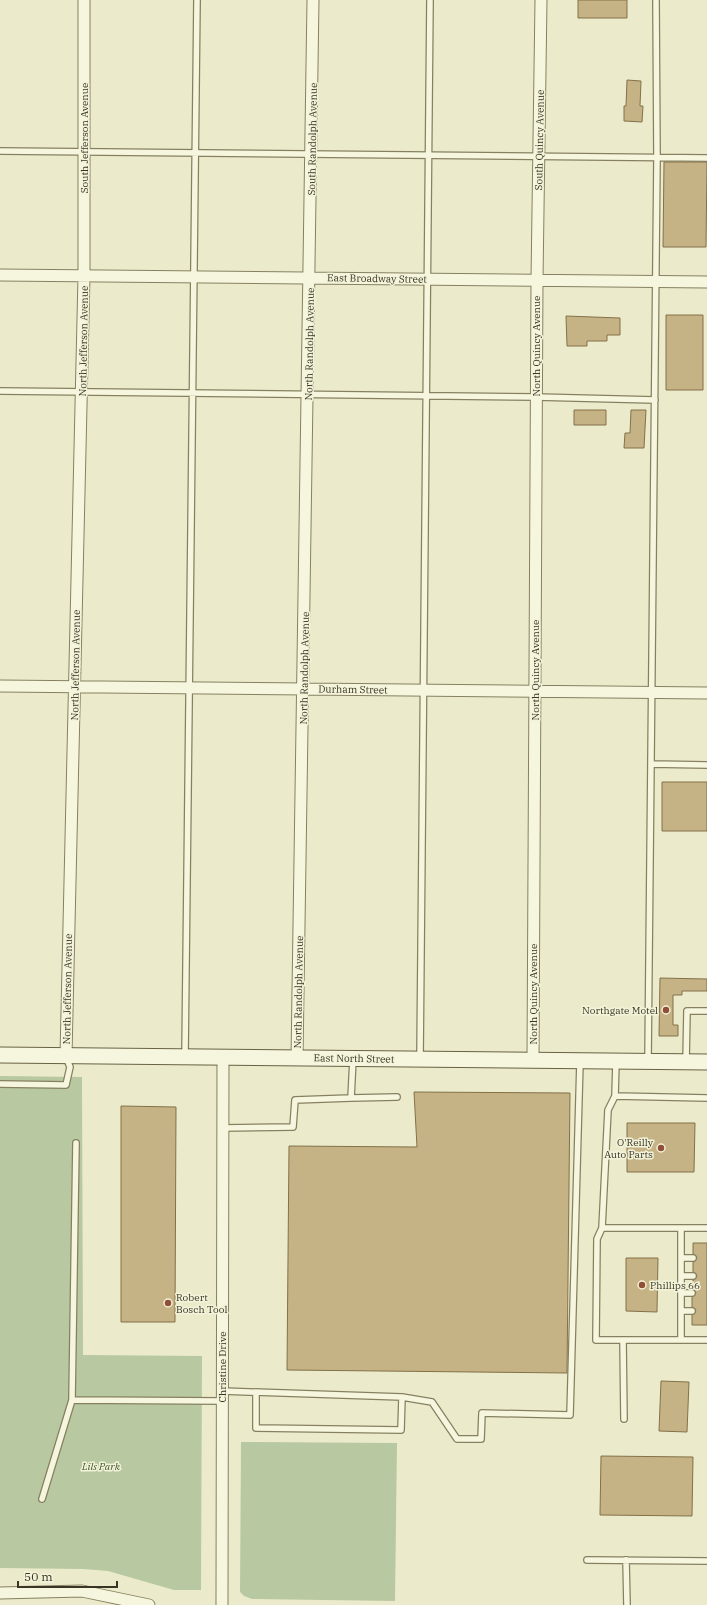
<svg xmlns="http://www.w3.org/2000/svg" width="707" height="1605" font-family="'IBM Plex Serif',serif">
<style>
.green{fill:#b8c8a0}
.building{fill:#c5b285;stroke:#837149}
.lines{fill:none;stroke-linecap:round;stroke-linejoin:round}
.lane-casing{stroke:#868061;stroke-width:8}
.street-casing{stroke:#868061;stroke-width:13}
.secondary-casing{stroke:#686144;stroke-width:17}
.lane{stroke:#f6f6de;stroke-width:5.5}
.street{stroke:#f6f6de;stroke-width:11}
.secondary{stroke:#f6f6de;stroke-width:15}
.poi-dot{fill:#904f36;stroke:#f3f3da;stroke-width:1.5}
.labels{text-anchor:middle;stroke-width:3;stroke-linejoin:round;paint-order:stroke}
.street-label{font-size:10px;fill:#393423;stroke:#f3f3da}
.poi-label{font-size:10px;fill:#393423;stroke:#f3f3da;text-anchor:end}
.park-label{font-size:10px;font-style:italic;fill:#3d532b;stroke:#f3f3da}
</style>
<rect width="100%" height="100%" fill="#ebebcb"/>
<path class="green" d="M0,1076L82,1077L83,1355L202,1356L201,1590H174L108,1571L83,1569L0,1568Z
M241,1442L397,1443L395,1601L252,1599L244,1596L240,1592Z"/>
<path class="building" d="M578,0H627V18H578Z
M627,80L641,81L640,106H643L642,122L624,121V106H626Z
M664,162H707L706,247H663Z
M666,315H703V390H666Z
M566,316L620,318V335H607V341H587V346H567Z
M574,410H606V425H574Z
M631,410H646L644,448H624L625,433H630Z
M662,782H707V831H662Z
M660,978L707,979V991H682V995H673V1025H678V1036H659Z
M414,1092L570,1093L567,1373L287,1370L289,1146L417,1147Z
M121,1106L176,1107L175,1322H121Z
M627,1123H695L694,1172H627Z
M693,1243H707V1325H692V1315L696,1311L695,1309L692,1307V1297L696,1293L695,1291L692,1289L693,1280L695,1279L697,1276L696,1274L693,1272V1262L695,1261L697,1258L696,1256L693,1254Z
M626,1258H658L657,1312L626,1311Z
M661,1381L689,1382L687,1432L659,1431Z
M601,1456L693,1457L692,1516L600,1515Z"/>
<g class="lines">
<g class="lane-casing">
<path id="lane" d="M0,151L707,158
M0,391L536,397L655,400
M651,764L707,765
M185,1056L197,0
M420,1058L430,0
M648,1061L657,158L656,0
M616,1062L615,1096L707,1098
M686,1062L687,1011H707
M0,1084L66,1085L70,1067L66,1057
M615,1096L608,1110L602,1228L597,1239L596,1340H707
M351,1098L397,1097
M222,1128L293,1127L295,1100L351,1098L353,1059
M602,1228H707
M681,1258H693
M681,1276H693
M681,1293H692
M681,1311H692
M623,1340L624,1419
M681,1340V1229
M222,1391L402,1397L401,1430L256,1428V1392
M402,1397L432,1402L457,1439H481L482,1413L570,1415L580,1062
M72,1400L222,1401
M42,1499L72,1400L76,1143
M587,1560L707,1561
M626,1560L627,1605"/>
</g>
<g class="street-casing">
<path id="street" d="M0,275L707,282
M0,686L707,693
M66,1055L84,276V0
M297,1058L313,0
M533,1060L537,280L541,0
M0,1593L82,1591L149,1605
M222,1605L223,1057"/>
</g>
<g class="secondary-casing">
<path id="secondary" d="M0,1055L707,1062"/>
</g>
<use href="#lane" class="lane"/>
<use href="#street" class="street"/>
<use href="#secondary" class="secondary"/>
</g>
<g class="poi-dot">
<circle cx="666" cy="1010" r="4"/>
<circle cx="661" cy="1148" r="4"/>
<circle cx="642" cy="1285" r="4"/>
<circle cx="168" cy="1303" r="4"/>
</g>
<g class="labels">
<g class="street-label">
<text transform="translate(84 138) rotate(-90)" y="4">South Jefferson Avenue</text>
<text transform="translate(312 139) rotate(-89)" y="4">South Randolph Avenue</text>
<text transform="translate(539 140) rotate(-89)" y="4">South Quincy Avenue</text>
<text transform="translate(377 278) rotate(1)" y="4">East Broadway Street</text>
<text transform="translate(83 341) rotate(-89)" y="4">North Jefferson Avenue</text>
<text transform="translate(309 344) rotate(-89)" y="4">North Randolph Avenue</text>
<text transform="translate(536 346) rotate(-90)" y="4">North Quincy Avenue</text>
<text transform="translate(75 665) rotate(-89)" y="4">North Jefferson Avenue</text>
<text transform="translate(304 668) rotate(-89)" y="4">North Randolph Avenue</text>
<text transform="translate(535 670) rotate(-90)" y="4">North Quincy Avenue</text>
<text transform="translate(353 689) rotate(1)" y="4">Durham Street</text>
<text transform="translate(67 989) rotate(-89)" y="4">North Jefferson Avenue</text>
<text transform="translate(298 992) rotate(-89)" y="4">North Randolph Avenue</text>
<text transform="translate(533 994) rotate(-90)" y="4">North Quincy Avenue</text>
<text transform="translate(354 1058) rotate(1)" y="4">East North Street</text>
<text transform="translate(222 1367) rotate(-90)" y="4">Christine Drive</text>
</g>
<g class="poi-label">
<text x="658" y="1014">Northgate Motel</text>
<text x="653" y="1146">O'Reilly<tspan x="653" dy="12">Auto Parts</tspan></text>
<text x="650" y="1289" text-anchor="start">Phillips 66</text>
<text x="176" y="1301" text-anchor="start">Robert<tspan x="176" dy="12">Bosch Tool</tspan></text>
</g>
<g class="park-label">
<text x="101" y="1470">Lils Park</text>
</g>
</g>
<path d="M18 1581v6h99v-6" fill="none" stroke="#393423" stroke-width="2"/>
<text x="24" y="1581" font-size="12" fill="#393423" stroke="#f3f3da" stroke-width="3" paint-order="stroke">50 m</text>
</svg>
